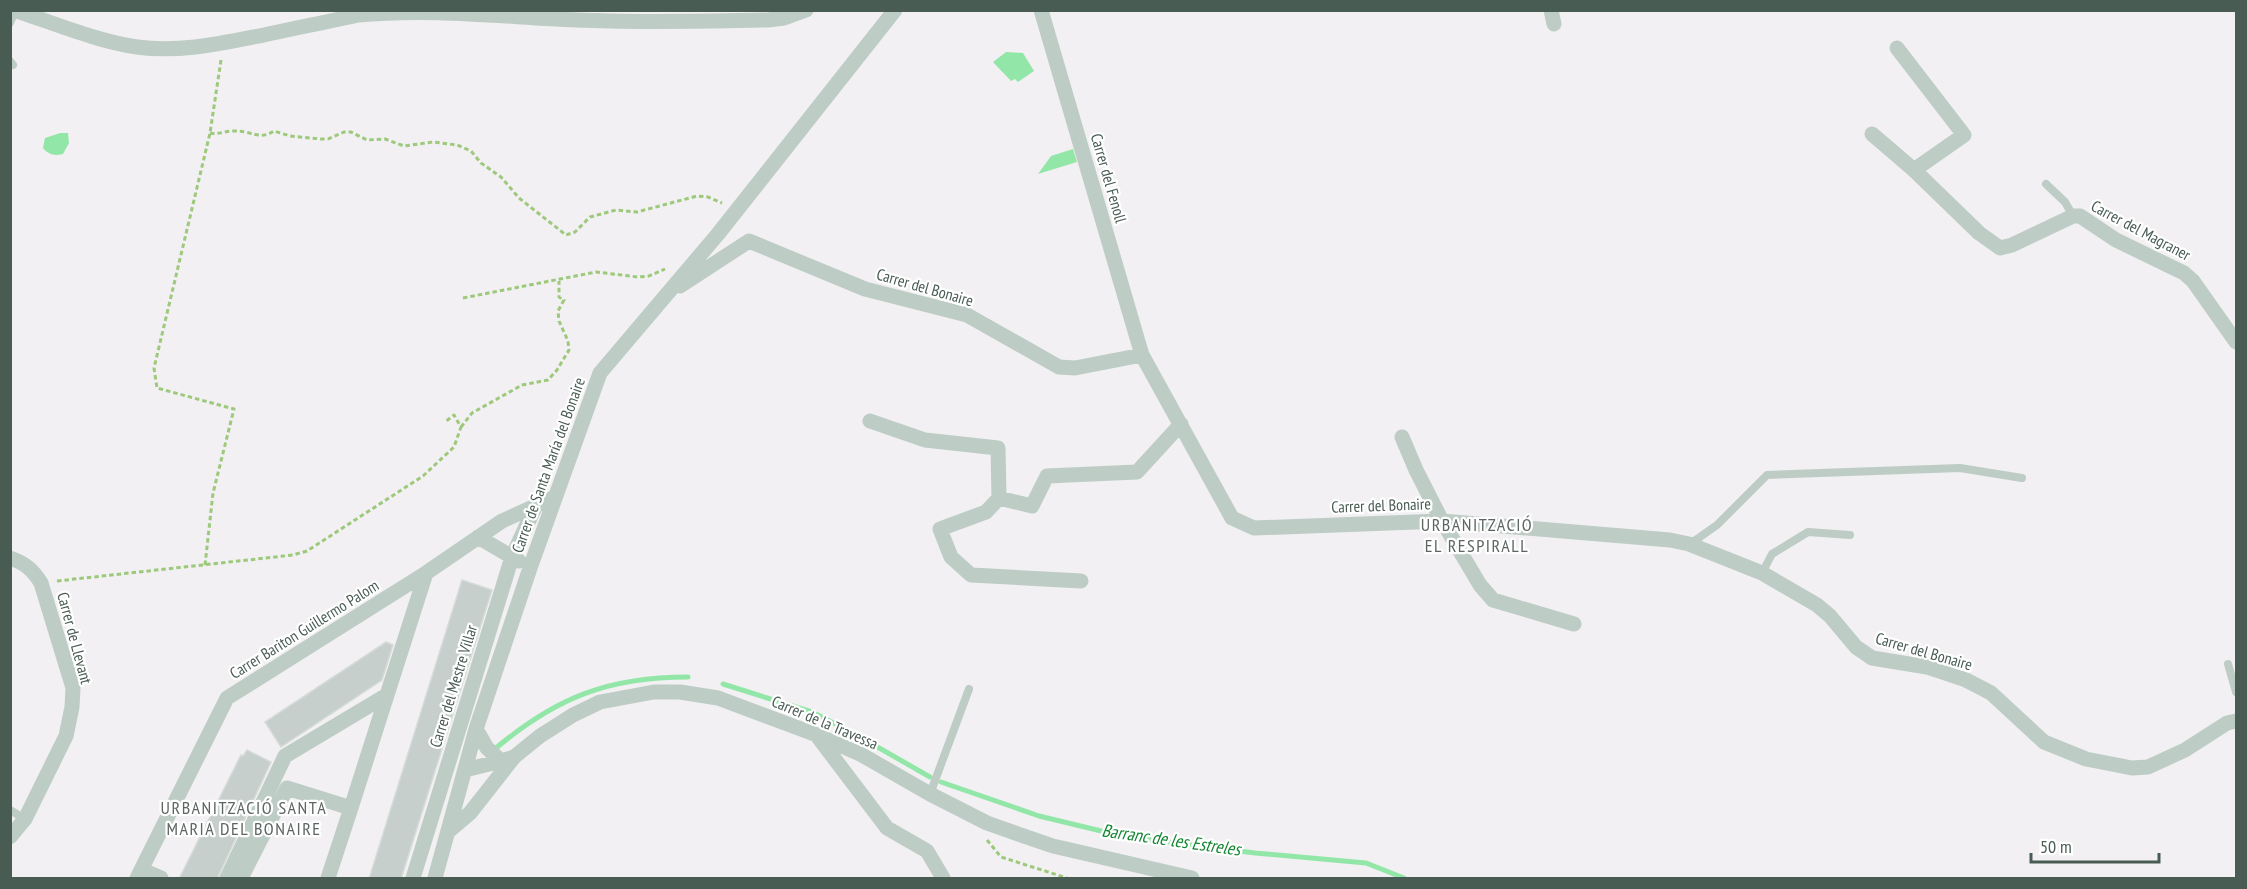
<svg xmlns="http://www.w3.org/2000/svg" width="2247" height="889" font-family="'PT Sans Narrow',sans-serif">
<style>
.water{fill:#92e7a8}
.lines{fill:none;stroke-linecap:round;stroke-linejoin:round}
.stream{stroke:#92e7a8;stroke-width:5}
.building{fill:#c7cfcc;stroke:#d4dbd9;stroke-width:1.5}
.path{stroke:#9dc97c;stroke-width:3;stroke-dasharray:4.5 3;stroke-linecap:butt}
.lane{stroke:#bdccc4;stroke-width:8}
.street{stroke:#bdccc4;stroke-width:15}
.labels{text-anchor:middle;stroke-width:4.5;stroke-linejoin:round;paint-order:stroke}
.street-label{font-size:16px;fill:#495c53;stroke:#fff}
.neighbourhood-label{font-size:18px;letter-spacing:1.5px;fill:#5d6562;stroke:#fff}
.water-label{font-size:18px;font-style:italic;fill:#148633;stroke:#fff}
</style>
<rect width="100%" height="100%" fill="#f2f0f2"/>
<path class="water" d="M1006,52L1023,53L1034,71L1018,82L1015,79L1011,81L993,62Z
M60,133H68L69,143L63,154C54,156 49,155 43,148L45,138Z
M1073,149L1077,162L1038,174L1051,156Z"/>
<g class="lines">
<path class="stream" d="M723,684L812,712L853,733L930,777
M496,748C557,697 609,677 688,677
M941,782L1039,816L1122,836L1255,853L1366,863L1404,878"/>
</g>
<path class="building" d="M462,580L492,590L401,879H369Z
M386,642L393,645L382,680L281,747L265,722Z
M247,750L271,762L217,879H179L241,755L243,756Z"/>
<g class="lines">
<path class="path" d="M210,133C217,135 225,131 233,131C251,130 259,141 274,131L290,136L321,139H328L344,132H351L367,140L385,139L404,146L433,142L457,145L471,151L481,163L501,177L519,198L566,235L575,232L590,217L616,210L637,212L697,196L708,197L722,203
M463,298L596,272L638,277L649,276L665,269
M461,427L472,413L522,385L548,380L557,370L569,350L568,341L559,321L558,311L564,300L559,297V281
M205,565L213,493L234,409L157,388L154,368L210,133L221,60
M57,581L293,555L307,551L423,476L454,447L461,427L454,415L445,422
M987,840L1001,857L1067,878"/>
<path class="lane" d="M10,23L15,11
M10,61L13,65
M2046,184L2065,202L2073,216
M1690,544L1717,525L1767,475L1960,468L2022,478
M1762,573L1772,554L1808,532L1850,535
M2228,664L2236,692
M930,794L969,689
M10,810L25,819"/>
<path class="street" d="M14,10C54,23 96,41 137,47C180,53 223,43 264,35C295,28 327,22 358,15C431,8 504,17 577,20C641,23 705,21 768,20L784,18L806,10
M1041,10L1142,355L1232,518L1254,528L1442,521L1670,540L1689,544L1762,573L1817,605L1830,616L1856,647L1872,658L1927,667L1966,680L1991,693L2044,742L2086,759L2132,768L2148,767L2185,750L2227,723L2236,721
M1551,10L1554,24
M1897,48L1964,135L1914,170L1979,233L2000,248L2012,245L2073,216H2080L2116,240L2184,273L2193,281L2236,342
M1872,134L1914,170
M680,286L749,241L865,289L967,315L1059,367L1075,368L1142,355
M870,421L925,440L998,448L999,498
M1402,437L1416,470L1442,521L1480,585L1493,600L1574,624
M478,537L519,561
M10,558C25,563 33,570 41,583L73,688L72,707L66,736L25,819L10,837
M1081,581L971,575L951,557L940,529L986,512L999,498L1032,506L1047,476L1137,472L1181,424
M387,695L426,573
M476,729L487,748L501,761L514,757
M818,737L887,828L927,851L943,878
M465,770L501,761
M450,830L470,813L514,757L540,736L573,715L600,702L654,692H680L718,698L817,735L862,755L930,794L987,823L1018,834L1053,846L1192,878
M142,870L161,878
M137,878L227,698L426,573L502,521L555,497
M227,878L285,756L387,695L351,808
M241,878L287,788L351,808L328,878
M413,878L512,557L535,507
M435,878L476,729L530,568L600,373L718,234L895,10"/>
</g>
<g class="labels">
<g class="street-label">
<text transform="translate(1109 178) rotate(74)" y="6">Carrer del Fenoll</text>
<text transform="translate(2141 230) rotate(28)" y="6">Carrer del Magraner</text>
<text transform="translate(925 287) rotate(16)" y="6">Carrer del Bonaire</text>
<text transform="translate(548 465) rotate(-70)" y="6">Carrer de Santa María del Bonaire</text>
<text transform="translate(1381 505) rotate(-2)" y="6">Carrer del Bonaire</text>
<text transform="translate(304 629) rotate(-32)" y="6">Carrer Bariton Guillermo Palom</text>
<text transform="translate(75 638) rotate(75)" y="6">Carrer de Llevant</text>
<text transform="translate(1924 651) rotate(16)" y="6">Carrer del Bonaire</text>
<text transform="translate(453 686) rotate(-73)" y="6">Carrer del Mestre Villar</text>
<text transform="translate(825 722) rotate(23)" y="6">Carrer de la Travessa</text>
</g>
<g class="neighbourhood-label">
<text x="1477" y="531">URBANITZACIÓ<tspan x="1477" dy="21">EL RESPIRALL</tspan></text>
<text x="244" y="814">URBANITZACIÓ SANTA<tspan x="244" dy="21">MARIA DEL BONAIRE</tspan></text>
</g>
<g class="water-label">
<text transform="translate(1171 840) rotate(8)" y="6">Barranc de les Estreles</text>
</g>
</g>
<rect width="2247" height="889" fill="none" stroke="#495c53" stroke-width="24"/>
<path d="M2031 853v9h128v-9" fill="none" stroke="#495c53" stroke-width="3"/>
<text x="2040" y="853" font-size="18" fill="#495c53" stroke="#ffffff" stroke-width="4.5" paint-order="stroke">50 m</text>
</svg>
